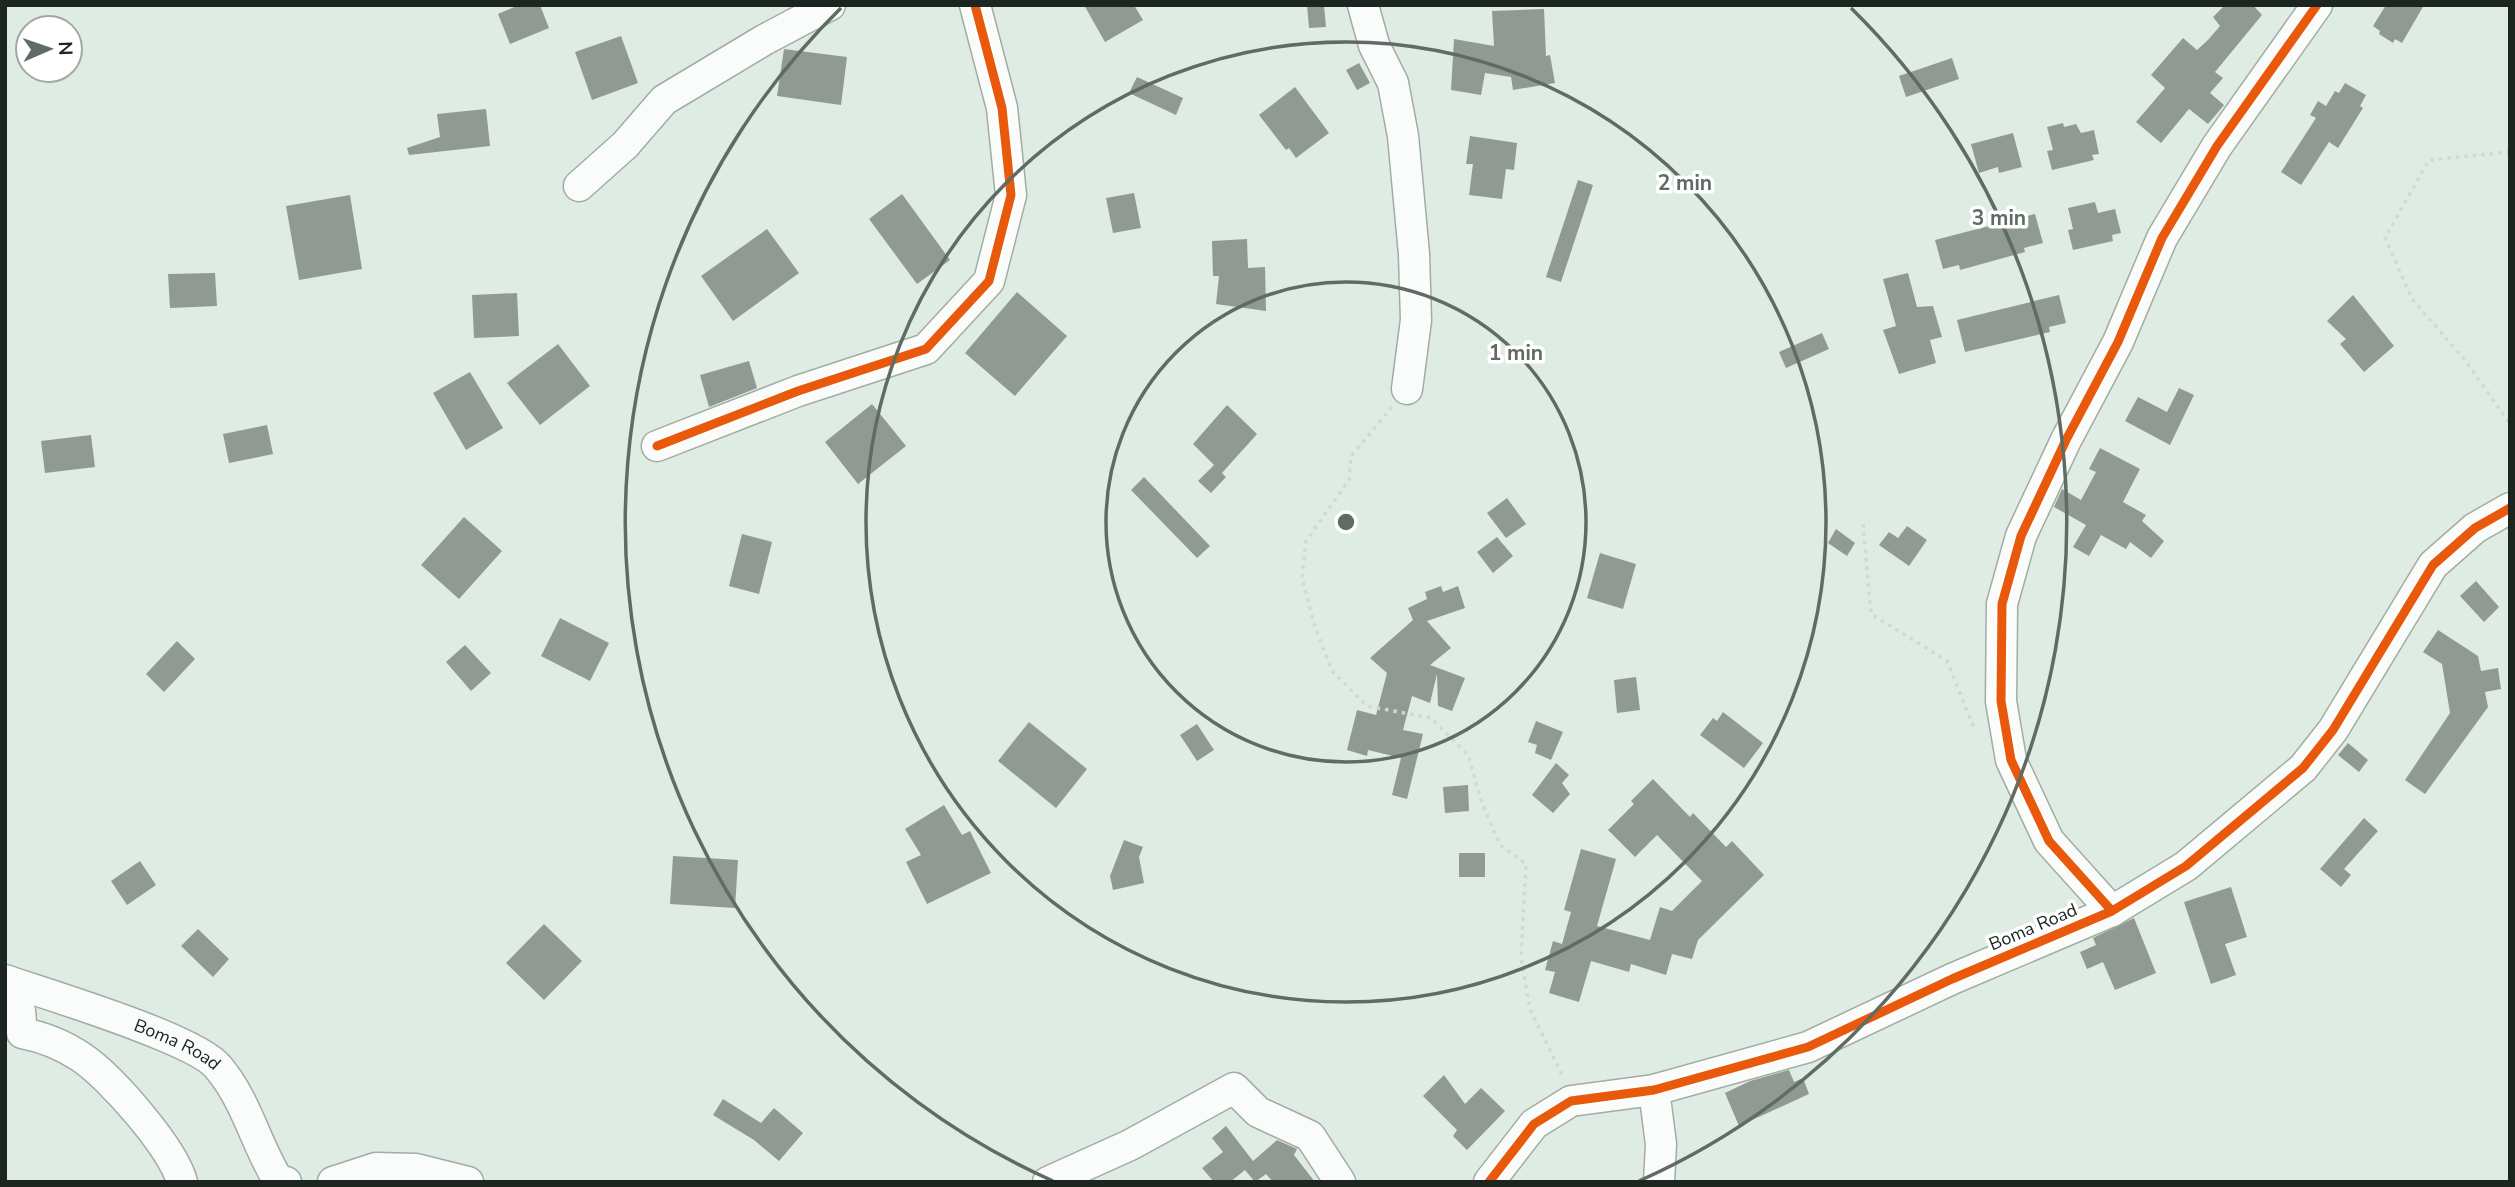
<svg xmlns="http://www.w3.org/2000/svg" width="2515" height="1187" font-family="'Nunito Sans',sans-serif">
<style>
.building{fill:#909a93}
.lines{fill:none;stroke-linecap:round;stroke-linejoin:round}
.minor-casing{stroke:#a2aca5;stroke-width:33}
.path{stroke:#d4d8d5;stroke-width:3.5;stroke-dasharray:3.5 5;stroke-linecap:butt}
.minor{stroke:#fafcfb;stroke-width:30}
.cycleway-casing{stroke:#fff;stroke-width:13}
.cycleway{stroke:#e8590c;stroke-width:9}
.ring{fill:none;stroke:#606b64;stroke-width:3.5}
.labels{text-anchor:middle;stroke-width:7;stroke-linejoin:round;paint-order:stroke}
.street-label{font-size:18px;fill:#1c251f;stroke:#fff}
.centre{fill:#606b64;stroke:#fff;stroke-width:3.5}
.ring-label{font-size:21px;text-anchor:middle;font-weight:bold;fill:#606b64;stroke:#fff;stroke-width:7;stroke-linejoin:round;paint-order:stroke}
</style>
<rect width="100%" height="100%" fill="#dfece3"/>
<path class="building" d="M519,5H540L549,28L510,44L498,14Z
M1084,5H1134L1143,20L1105,42Z
M1307,5H1324L1326,27L1309,28Z
M2225,5H2253L2262,15L2215,72L2223,78L2210,93L2224,105L2208,124L2189,109L2161,143L2136,122L2165,88L2151,75L2183,38L2197,50L2208,40L2220,26L2213,17Z
M2386,5H2424L2402,43L2395,39L2393,43L2379,34L2380,31L2373,26Z
M1544,9L1546,56L1550,55L1555,83L1513,90L1511,77L1485,73L1481,95L1451,90L1454,39L1494,46L1492,11Z
M621,36L638,83L592,100L575,52Z
M784,49L847,57L841,105L777,96Z
M1952,58L1959,79L1906,97L1899,76Z
M1359,63L1370,83L1357,90L1346,70Z
M1137,77L1183,98L1176,115L1129,93Z
M2345,83L2366,95L2360,106L2363,108L2338,148L2329,142L2301,185L2281,172L2316,118L2310,115L2318,101L2326,106L2335,91L2339,93Z
M1295,87L1329,133L1296,158L1289,148L1286,150L1259,115Z
M486,109L490,146L409,155L407,148L440,137L437,114Z
M2063,123L2064,127L2076,124L2081,133L2094,130L2099,154L2092,155L2094,160L2052,170L2047,151L2053,150L2047,127Z
M2013,133L2022,167L1999,173L1998,167L1979,173L1971,144Z
M1470,136L1517,143L1514,170L1506,169L1502,199L1469,195L1473,164H1466Z
M1578,180L1593,185L1561,282L1546,277Z
M1134,193L1141,228L1113,233L1106,198Z
M902,194L950,260L917,284L869,219Z
M350,195L362,269L299,280L286,206Z
M2095,202L2098,213L2115,209L2121,233L2112,235L2113,241L2073,250L2068,230L2073,229L2068,208Z
M2035,214L2043,243L2024,248L2025,252L1960,270L1959,265L1943,269L1935,240Z
M767,229L799,273L733,321L701,276Z
M1247,239L1248,268L1265,267L1266,311L1216,304L1219,276H1213L1212,241Z
M215,273L217,306L170,308L168,274Z
M1908,273L1917,307L1933,306L1942,337L1930,340L1936,363L1899,374L1883,330L1896,326L1883,279Z
M1017,292L1067,336L1015,396L965,353Z
M517,293L519,336L474,338L472,295Z
M2059,295L2066,323L2049,327L2050,332L1965,352L1957,320Z
M2353,295L2394,346L2364,372L2340,344L2346,339L2327,321Z
M1822,333L1829,349L1786,368L1779,352Z
M558,344L590,386L540,425L507,383Z
M749,361L757,388L709,407L700,375Z
M470,372L503,428L466,450L433,393Z
M2179,388L2194,395L2170,445L2125,421L2138,397L2167,412Z
M872,404L906,446L858,484L825,442Z
M1227,405L1257,434L1222,473L1193,444Z
M267,425L273,454L229,463L223,434Z
M91,435L95,467L45,473L41,441Z
M2100,448L2140,469L2123,502L2146,515L2142,521L2164,541L2151,558L2130,542L2126,549L2101,535L2089,556L2073,547L2086,525L2054,507L2062,489L2081,500L2096,472L2089,469Z
M1214,465L1226,477L1211,493L1198,481Z
M1144,477L1210,546L1197,558L1131,490Z
M1507,498L1526,524L1506,538L1487,513Z
M464,517L502,551L459,599L421,565Z
M1907,526L1927,540L1909,566L1879,545L1889,532L1898,538Z
M1836,529L1855,543L1847,556L1828,543Z
M742,534L772,542L759,594L729,586Z
M1497,537L1513,556L1493,573L1477,552Z
M1600,553L1636,564L1623,609L1587,598Z
M2476,581L2499,607L2484,622L2460,596Z
M1441,586L1443,592L1458,586L1465,608L1427,621L1451,648L1430,665L1465,678L1452,711L1438,706L1437,674L1430,703L1412,696L1403,730L1423,734L1407,799L1392,795L1401,758L1368,750L1367,756L1347,750L1357,710L1376,715L1387,673L1370,658L1413,620L1408,608L1427,599L1425,592Z
M560,618L609,643L590,681L541,656Z
M2438,630L2478,656L2481,671L2498,668L2501,689L2485,692L2488,707L2425,794L2405,780L2450,713L2442,664L2423,652Z
M177,641L195,659L164,692L146,674Z
M465,645L491,673L471,691L446,662Z
M1636,677L1640,710L1617,713L1614,680Z
M1723,712L1763,743L1744,768L1700,735L1713,718L1717,721Z
M1536,721L1563,732L1551,760L1535,753L1537,745L1528,742Z
M1029,722L1087,769L1056,808L998,761Z
M1197,724L1214,750L1197,761L1180,735Z
M2348,743L2368,760L2359,772L2338,755Z
M1556,763L1569,775L1562,783L1570,794L1553,813L1532,795Z
M1653,779L1690,817L1693,813L1726,847L1732,841L1764,875L1698,940L1692,959L1672,954L1666,975L1631,964L1629,972L1591,961L1579,1002L1549,993L1555,972L1545,970L1553,941L1562,944L1571,912L1564,910L1581,849L1616,859L1597,926L1650,940L1660,907L1672,911L1702,881L1657,835L1635,857L1608,830L1634,804L1631,801Z
M1468,785L1469,811L1445,813L1443,787Z
M944,805L962,835L970,831L991,873L927,904L906,862L921,855L905,829Z
M2364,818L2378,831L2344,869L2351,875L2341,887L2320,869Z
M1124,840L1143,847L1139,857L1144,883L1113,890L1110,876Z
M1459,853H1485V877H1459Z
M673,856L738,860L735,908L670,904Z
M140,861L156,885L127,905L111,881Z
M2231,887L2247,937L2225,944L2236,975L2211,984L2184,902Z
M2134,918L2156,973L2115,990L2103,962L2087,969L2080,952L2096,945L2093,938Z
M544,924L582,961L544,1000L506,963Z
M198,929L229,959L213,977L181,946Z
M1789,1070L1794,1082L1803,1078L1809,1094L1739,1126L1725,1093L1750,1081Z
M1444,1075L1465,1104L1481,1088L1505,1111L1467,1150L1453,1136L1457,1130L1423,1096Z
M723,1099L761,1123L774,1108L803,1133L779,1161L754,1140L713,1115Z
M1226,1126L1253,1161L1277,1140L1297,1149L1294,1155L1315,1182H1273L1266,1174L1255,1182L1245,1170L1230,1182H1214L1202,1168L1223,1152L1212,1138Z"/>
<g class="lines">
<g class="minor-casing">
<g id="minor">
<path d="M1363,5L1374,45L1393,83L1403,136L1414,254L1416,320L1407,389"/>
<path d="M579,186L625,145L664,100L764,40L830,5"/>
<path d="M657,446L798,391L926,349L989,281L1011,195L1002,108L975,5"/>
<path d="M2112,911L2049,841L2011,760L2001,701L2002,604L2021,536L2066,440L2118,342L2162,238L2217,146L2317,5"/>
<path id="s1" d="M5,980C46,994 196,1039 218,1067C247,1101 255,1143 278,1180L286,1182"/>
<path d="M5,982L20,1011L22,1033C43,1037 63,1045 81,1057C111,1077 173,1148 182,1182"/>
<path d="M1654,1090L1661,1144L1659,1182"/>
<path d="M333,1182L376,1168L416,1169L468,1182"/>
<path d="M1048,1182L1130,1145L1234,1088L1258,1112L1310,1136L1340,1182"/>
<path d="M1489,1182L1534,1124L1571,1101L1654,1090L1808,1047L1952,979L2112,911L2186,866L2303,768L2333,730L2433,565L2475,528L2510,508"/>
</g>
</g>
<path class="path" d="M2510,152L2429,160L2385,238L2412,299L2464,359L2510,424
M1392,407L1351,456L1349,480L1306,541L1302,578L1315,627L1332,671L1367,706L1431,718L1468,755L1482,803L1500,845L1526,864L1521,958L1530,1009L1564,1079
M1863,524L1871,614L1947,661L1974,728"/>
<use href="#minor" class="minor"/>
<g class="cycleway-casing">
<path id="cycleway" d="M657,446L798,391L926,349L989,281L1011,195L1002,108L975,5
M2112,911L2049,841L2011,760L2001,701L2002,604L2021,536L2066,440L2118,342L2162,238L2217,146L2317,5
M1489,1182L1534,1124L1571,1101L1654,1090L1808,1047L1952,979L2112,911L2186,866L2303,768L2333,730L2433,565L2475,528L2510,508"/>
</g>
<use href="#cycleway" class="cycleway"/>
</g>
<g class="ring">
<circle cx="1346" cy="522" r="240"/>
<circle cx="1346" cy="522" r="480"/>
<path d="M1053 1181A721 721 0 0 1 841 8M1851 8A721 721 0 0 1 1639 1181"/>
</g>
<g class="labels">
<g class="street-label">
<text transform="translate(2033 927) rotate(-23)" y="6">Boma Road</text>
<text dy="6" stroke="none"><textPath href="#s1" startOffset="184">Boma Road</textPath></text>
</g>
</g>
<circle cx="1346" cy="522" r="10" class="centre"/>
<g class="ring-label">
<text x="1685" y="190">2 min</text>
<text x="1999" y="225">3 min</text>
<text x="1516" y="360">1 min</text>
</g>
<rect width="2515" height="1187" fill="none" stroke="#1c251f" stroke-width="14"/>
<g transform="translate(49 49) rotate(88)"><circle r="33" fill="#ffffff" stroke="#a4a8a5" stroke-width="2"/>
<path d="M0-5L12 26L0 18L-12 26Z" fill="#606b64"/>
<text y="-10" font-size="19" font-weight="bold" text-anchor="middle" fill="#1c251f">N</text>
</g>
</svg>
